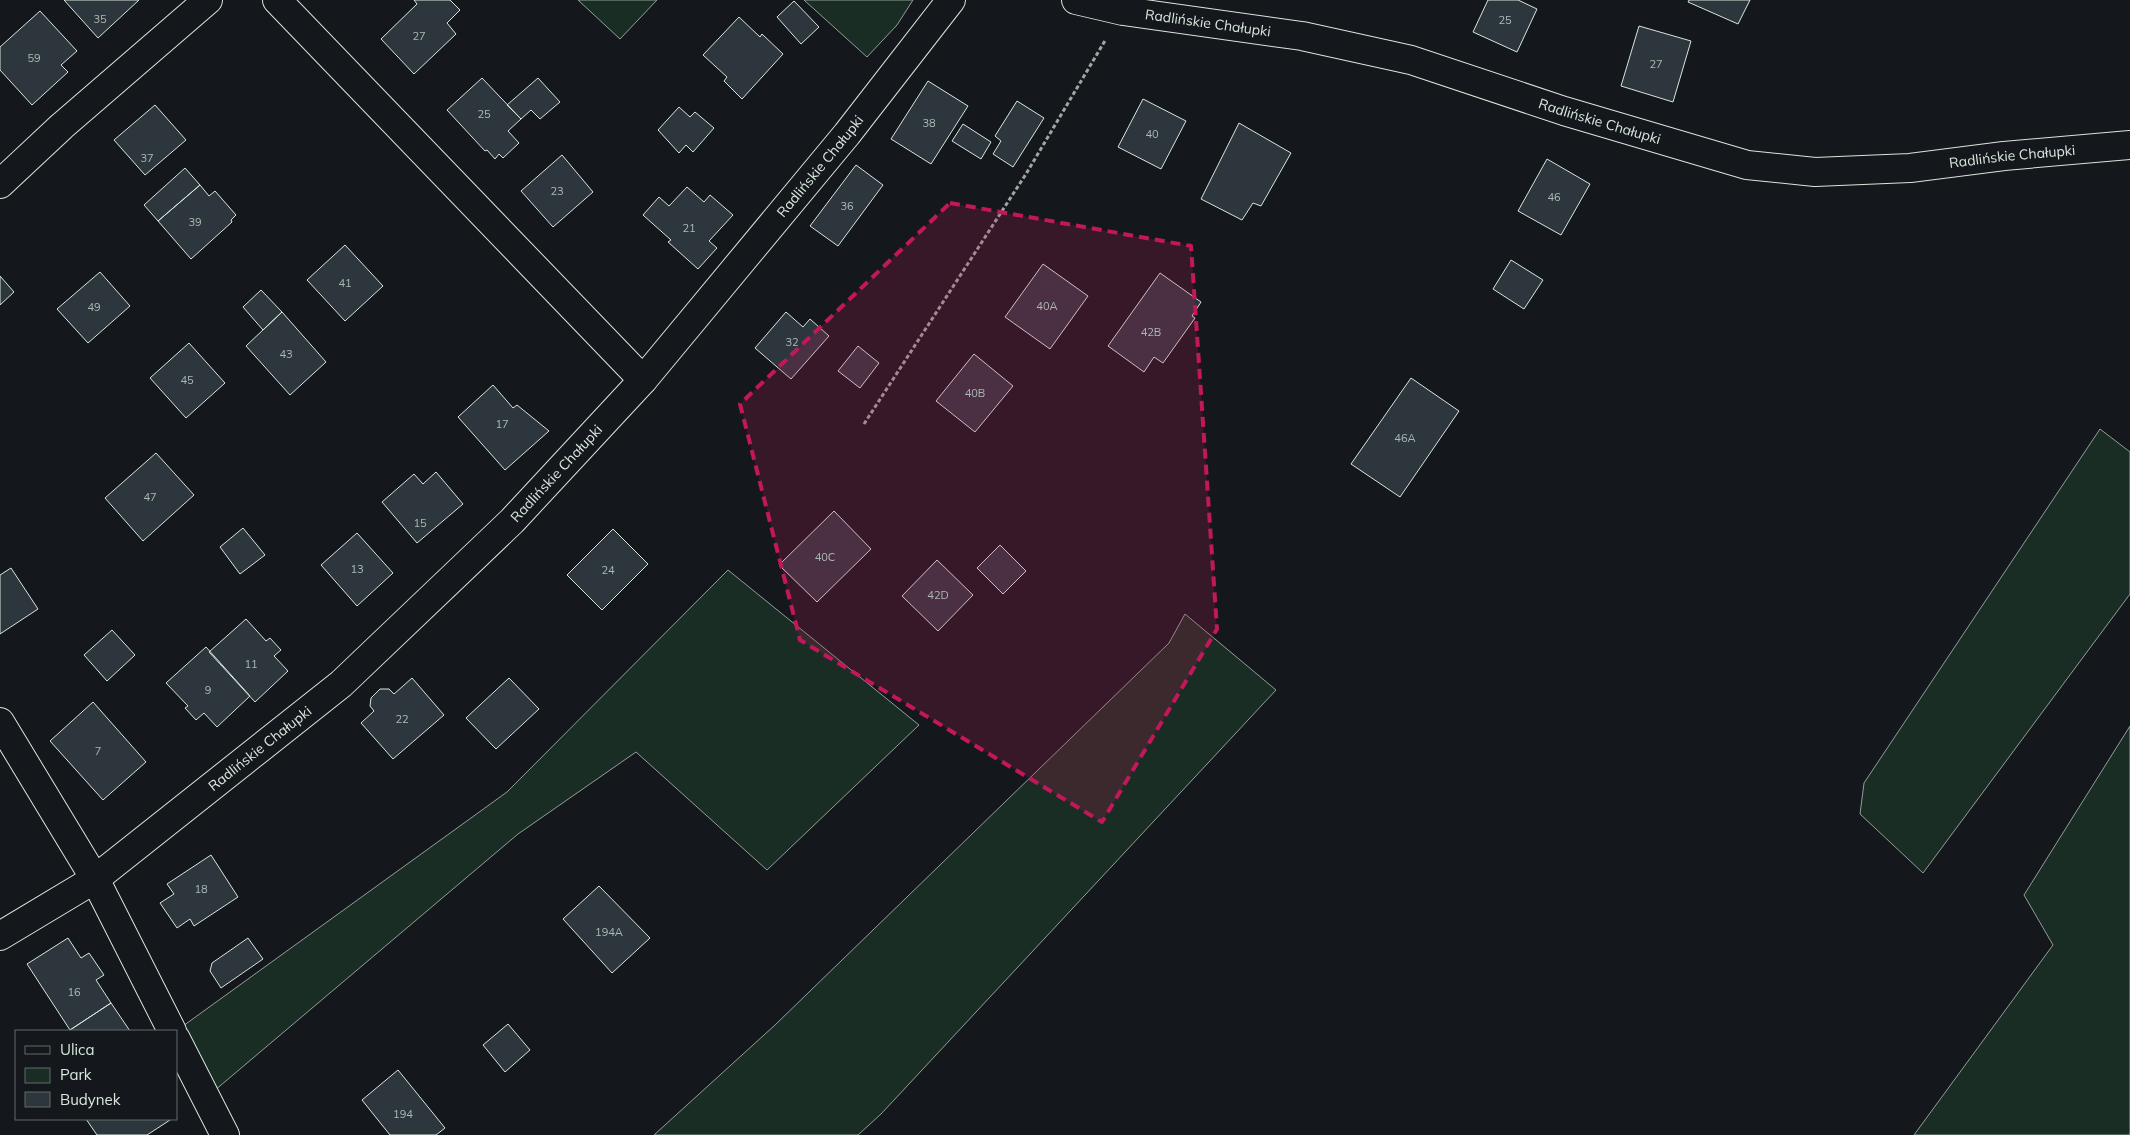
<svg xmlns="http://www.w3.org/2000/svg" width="2130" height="1135" font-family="Mulish,sans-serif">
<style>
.green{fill:#1a2d24;stroke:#939e99}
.building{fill:#2c363c;stroke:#d8e6dc}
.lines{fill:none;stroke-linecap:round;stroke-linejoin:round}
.street-casing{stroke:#d8e6dc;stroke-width:30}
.path{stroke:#9da8a2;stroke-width:3;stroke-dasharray:4 2.5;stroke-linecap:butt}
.street{stroke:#14181c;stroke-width:28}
.marked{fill:#c2185b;fill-opacity:0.2;stroke:#c2185b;stroke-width:4;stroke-dasharray:10 6;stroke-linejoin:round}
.labels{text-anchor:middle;stroke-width:4;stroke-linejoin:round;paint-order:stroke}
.number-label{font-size:11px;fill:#adbab4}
.street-label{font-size:14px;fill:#d8e6dc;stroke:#14181c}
</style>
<rect width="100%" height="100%" fill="#14181c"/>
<path class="green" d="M578,0H657L620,39Z
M804,0H913L897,25L867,57Z
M2100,429L2130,452V594L1923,873L1860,814L1864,783Z
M728,570L919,725L767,870L636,752L518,834L214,1091L183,1026L507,792Z
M1185,614L1276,690L881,1114L858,1135H654L775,1025L1169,643Z
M2130,726V1133L2129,1135H1914L2053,945L2024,895Z"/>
<path class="building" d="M64,0H139L98,38Z
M414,0H450L460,10L447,23L456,34L414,74L381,39L417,4Z
M1488,0H1518L1537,9L1517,52L1473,32Z
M1689,0H1750L1738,24L1688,2Z
M794,1L819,27L801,44L777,17Z
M40,11L77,51L61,65L68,72L32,105L0,70V47Z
M739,17L760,37L762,34L783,54L742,99L724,81L727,77L703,55Z
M1639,26L1691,41L1673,102L1621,86Z
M482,78L521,119L508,131L519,143L503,158L499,154L495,159L487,150L485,151L447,110Z
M538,78L560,102L540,119L531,110L521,119L507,105Z
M928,81L968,106L931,164L891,139Z
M1143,99L1186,121L1161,169L1118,147Z
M1017,101L1044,118L1013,167L993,154L1001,141L995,136Z
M155,105L186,140L145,175L114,140Z
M679,107L690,117L695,112L714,128L693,152L686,145L679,153L658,130Z
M1239,123L1291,153L1261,206L1253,203L1242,220L1201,199Z
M963,124L991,142L981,159L952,141Z
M562,155L593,192L553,227L521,191Z
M1547,159L1590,184L1561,235L1518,211Z
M856,165L883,185L838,246L810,226Z
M185,168L200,185L158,221L144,205Z
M200,185L209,196L215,191L236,215L231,220L232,222L191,259L158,221Z
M687,187L704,202L710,195L733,215L709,241L717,248L698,269L668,242L671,240L643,215L659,197L669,206Z
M345,245L383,286L345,321L307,280Z
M1511,260L1543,280L1524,309L1493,289Z
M1043,264L1088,296L1050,349L1005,317Z
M100,272L130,306L88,343L57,309Z
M1160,273L1201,302L1192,316L1195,318L1163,363L1154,357L1144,372L1108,346Z
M0,276L14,292L0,305Z
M261,290L282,312L263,330L243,307Z
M282,312L326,362L290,395L246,346Z
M786,312L803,327L810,319L829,336L791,379L755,348Z
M189,343L225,383L186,418L150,378Z
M858,346L879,363L860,388L838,371Z
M974,354L1013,386L975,432L936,401Z
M1411,378L1459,411L1400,497L1351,464Z
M493,385L513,408L517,405L549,431L505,470L458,417Z
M156,453L194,495L143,541L105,498Z
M436,472L463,504L417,543L382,502L414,474L423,484Z
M834,511L871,549L817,602L779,565Z
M243,528L265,555L240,574L220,547Z
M613,529L648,564L602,610L567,575Z
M357,533L393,573L357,606L321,565Z
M1000,545L1026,571L1003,594L977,568Z
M937,560L973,595L938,631L902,596Z
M11,568L38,609L0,634V575Z
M246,619L266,641L270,638L281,650L274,656L288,671L255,702L209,652Z
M112,630L135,655L107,681L84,655Z
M206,647L250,696L217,727L204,713L196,720L185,708L188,706L166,683Z
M412,678L444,715L393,759L361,723L374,711L370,706L371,698L380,689H389L394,694Z
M509,678L539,709L496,749L466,718Z
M93,702L146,762L103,800L50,741Z
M211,855L238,897L194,926L190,919L177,928L160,903L174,894L167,884Z
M599,886L650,938L612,973L563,919Z
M68,938L81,958L89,953L104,975L96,980L111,1003L70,1030L27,964Z
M248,938L263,959L221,988L210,971L212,963Z
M111,1003L130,1031H71L70,1030Z
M508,1024L530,1050L505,1072L483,1045Z
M398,1070L445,1128L436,1135H390L362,1100Z
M86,1119H168L170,1120L147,1135H97Z"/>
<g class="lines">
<g class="street-casing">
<g id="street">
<path d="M277,0L643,380"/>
<path id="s1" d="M1076,0L1123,11L1302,36L1411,60L1564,111L1747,165L1815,172L1910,168L2004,156L2130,145"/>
<path d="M0,184L62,126L208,0"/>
<path d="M0,722L95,879L172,1031"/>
<path id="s2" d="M0,936L95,879L341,684L512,521L643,380L847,134L951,0"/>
<path d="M176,1039L225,1135"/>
</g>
</g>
<path class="path" d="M864,424L1026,174L1106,39"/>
<use href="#street" class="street"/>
</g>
<path class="marked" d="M950,203L1191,246L1217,629L1102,822L800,640L740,404Z"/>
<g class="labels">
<g class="number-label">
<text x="100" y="23">35</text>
<text x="1505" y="24">25</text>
<text x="419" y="40">27</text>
<text x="34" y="62">59</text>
<text x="1656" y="68">27</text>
<text x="484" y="118">25</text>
<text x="929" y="127">38</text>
<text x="1152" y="138">40</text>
<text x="147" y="162">37</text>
<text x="557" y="195">23</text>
<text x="1554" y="201">46</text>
<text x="847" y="210">36</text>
<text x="195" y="226">39</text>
<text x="689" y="232">21</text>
<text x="345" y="287">41</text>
<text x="1047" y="310">40A</text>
<text x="94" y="311">49</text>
<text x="1151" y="336">42B</text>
<text x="792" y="346">32</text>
<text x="286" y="358">43</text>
<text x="187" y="384">45</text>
<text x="975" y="397">40B</text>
<text x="502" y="428">17</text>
<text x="1405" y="442">46A</text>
<text x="150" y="501">47</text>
<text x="420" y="527">15</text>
<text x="825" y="561">40C</text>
<text x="357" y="573">13</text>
<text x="608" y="574">24</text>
<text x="938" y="599">42D</text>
<text x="251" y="668">11</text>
<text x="208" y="694">9</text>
<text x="402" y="723">22</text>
<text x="98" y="755">7</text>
<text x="201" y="893">18</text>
<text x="609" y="936">194A</text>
<text x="74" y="996">16</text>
<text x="403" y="1118">194</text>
</g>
<g class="street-label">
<text dy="5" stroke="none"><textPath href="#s1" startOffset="134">Radlińskie Chałupki</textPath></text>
<text dy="5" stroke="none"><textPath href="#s1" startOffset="539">Radlińskie Chałupki</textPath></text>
<text dy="5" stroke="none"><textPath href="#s1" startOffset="959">Radlińskie Chałupki</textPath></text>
<text dy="5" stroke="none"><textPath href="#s2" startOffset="1131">Radlińskie Chałupki</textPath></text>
<text dy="5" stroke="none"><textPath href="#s2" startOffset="726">Radlińskie Chałupki</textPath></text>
<text dy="5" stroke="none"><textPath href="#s2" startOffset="321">Radlińskie Chałupki</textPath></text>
</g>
</g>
<rect x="15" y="1030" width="162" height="90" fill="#14181c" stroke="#626a69"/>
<rect x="25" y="1046" width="25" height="8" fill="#14181c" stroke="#626a69"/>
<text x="60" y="1055" font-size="15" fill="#d8e6dc">Ulica</text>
<rect x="25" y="1068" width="25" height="15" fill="#1a2d24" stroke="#626a69"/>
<text x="60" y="1080" font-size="15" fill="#d8e6dc">Park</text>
<rect x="25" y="1092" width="25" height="15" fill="#2c363c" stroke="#626a69"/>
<text x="60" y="1105" font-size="15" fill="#d8e6dc">Budynek</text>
</svg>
